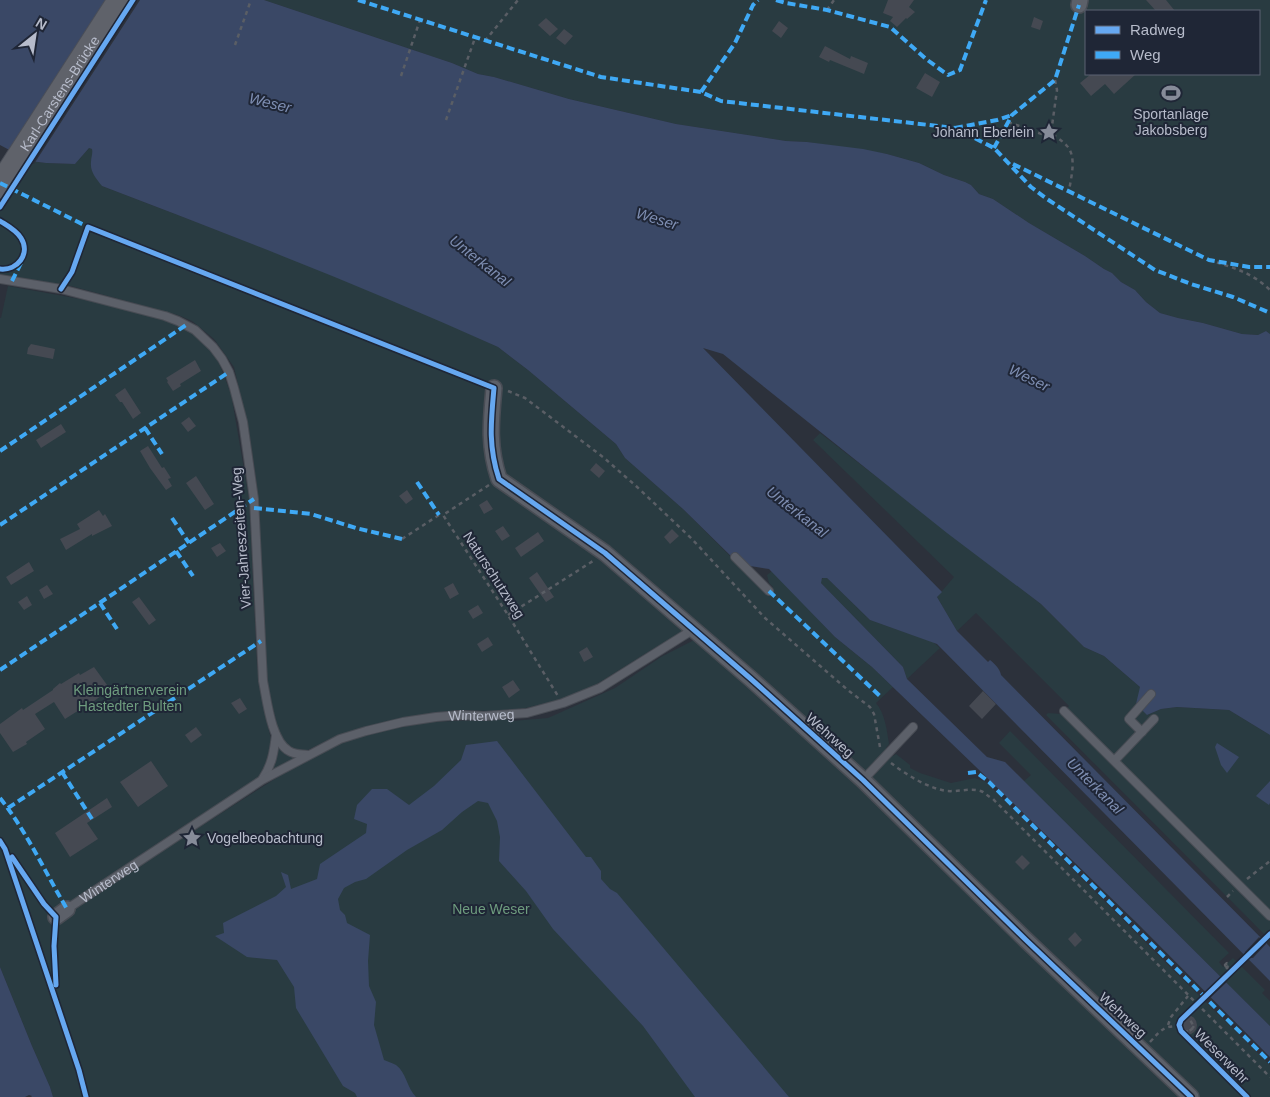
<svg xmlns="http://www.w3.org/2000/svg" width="1270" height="1097" font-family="Arial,sans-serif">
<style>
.green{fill:#293b41;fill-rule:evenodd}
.water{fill:#3a4866}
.pier{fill:#2c313b}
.building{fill:#454952}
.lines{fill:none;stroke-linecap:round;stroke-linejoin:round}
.service-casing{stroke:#484c54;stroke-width:10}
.minor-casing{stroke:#484c54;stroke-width:18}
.primary-casing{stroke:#4a4e58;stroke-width:26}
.path{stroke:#5a5e65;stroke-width:2.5;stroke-dasharray:4 4;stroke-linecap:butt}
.service{stroke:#5c6069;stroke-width:8}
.minor{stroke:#5c6069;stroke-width:15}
.primary{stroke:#5f626a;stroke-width:24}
.path-bridge{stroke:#5a5e65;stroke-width:2.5;stroke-dasharray:4 4;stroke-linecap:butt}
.quiet{stroke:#3fa9f5;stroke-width:4;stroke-dasharray:8 4;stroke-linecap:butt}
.cycleway-casing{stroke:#1f2636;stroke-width:8}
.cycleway{stroke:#66a8f1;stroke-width:5}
.labels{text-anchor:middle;stroke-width:4;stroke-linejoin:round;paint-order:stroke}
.street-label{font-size:14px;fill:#b7bccb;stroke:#1f2636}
.poi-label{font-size:14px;fill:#b7bccb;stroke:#1f2636}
.park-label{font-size:14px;fill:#6e9c7e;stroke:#1f2636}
.water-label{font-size:15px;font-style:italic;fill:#7e8eb2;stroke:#1f2636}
</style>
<rect width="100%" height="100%" fill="#2c313b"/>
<path class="green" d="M264,0H1270V334L1266,331L1258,335L1242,334L1203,323L1178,318L1160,313L1146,302L1135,290L1121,282L1112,273L1104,269L1085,256L1029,223L993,199L979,194L971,185L965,182L944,175L919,163L887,154L807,142L786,141L676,124L569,99L494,77L478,74L452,63ZM1086,11H1259V74H1086Z
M89,148L92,149L93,153L91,162L102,186L290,258L424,313L498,347L528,370L616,444L625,458L683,509L767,593L773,587L769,583L767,575L772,571L835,637L872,667L893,687L876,703C885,714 887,730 889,744L886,748L893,756L896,754L910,765V768L920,773L951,783L975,778L986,782L1173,970L1270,1065V1097H1198L695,625L653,649L597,684L565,698L526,708L494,711L456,710L404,718L354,730L336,736L308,750H293L287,745L279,734L267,683L264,658L258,493L249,431L234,367L214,339L192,321L178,315L71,286L0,274V209L30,161L46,163L75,164Z
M8,286L80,299L155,316L189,330L203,342L217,358L231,394L249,498L257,665L263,705L270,735L272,747L265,770L257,779L176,831L68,904L71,911L170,846L278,777L338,744L352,739L397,728L430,722L505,719L512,721L548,718L615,688L661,657L696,639L860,784L1185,1097H53L50,1087L32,1046L0,967V318H1Z
M820,433L1041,604L1084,647L1104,656L1140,687L1147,715L1161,709L1177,707L1229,710L1270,735V940L1046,715L1048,713L1061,714L1069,706L976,613L957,631L937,597L954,577L813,440Z
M824,577L827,578L870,620L933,642L940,648L907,679L903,667L821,583V580Z
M1010,731L1229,953L1219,962L1223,967L1233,958L1265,990L1262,993L1270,1001V1026L1024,781L1031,775L999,743Z
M277,746C283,752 289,755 298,758L270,774L273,766Z"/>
<path class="water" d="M0,0H264L452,63L478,74L494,77L569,99L676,124L786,141L807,142L863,149L887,154L919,163L944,175L965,182L971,185L979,194L993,199L1029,223L1085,256L1104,269L1112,273L1121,282L1135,290L1146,302L1160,313L1178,318L1203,323L1242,334L1258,335L1266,331L1270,334V735L1229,710L1177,707L1161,709L1147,715L1136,704L1140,687L1104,656L1084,647L1041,604L947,533L723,354L703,348L942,592L937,597L957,631L988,662L990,660C995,664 1000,669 1001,675L1270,947V981L937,644L870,620L827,578H822L821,583L903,667L907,679L987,757L1005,762L1270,1026V1057L1138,924L975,766L872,667L835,637L769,569L744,565L738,563L683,509L625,458L616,444L528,370L498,347C368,288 235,237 102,186C96,178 90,172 91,162C91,157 93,154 92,149L89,148L75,164L46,163L30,161L0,145Z
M497,741L586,857H591L601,871V879L610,889L617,893L789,1097H695L643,1026L553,929L526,891L499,861L500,837L497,821L488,803L478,801L462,812L442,830L407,850L366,879L355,882L344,888L338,899L340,910L345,915L347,923L370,935L368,961L369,986L376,1002L374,1025L384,1060C387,1061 392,1063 396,1065C406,1072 407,1088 416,1097H357L355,1093L343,1086L296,1008L294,987L277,960L247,957L215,936L224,933L223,923L276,896L286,887L281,872L288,875L291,889L317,879L320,864L366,833L367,824L354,819L357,805L372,789H387L409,805L434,786L461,760L466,745Z
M1217,743L1239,757L1227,773L1221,765L1215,747Z
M1270,781V803L1269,805L1256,796Z
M0,967L32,1046L50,1087L53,1097H31L32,1096L29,1095L25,1097H0Z"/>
<path class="pier" d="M107,0H140L34,164L29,163Z
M1259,937L1261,939L1263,937L1267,941L1265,942L1266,944L1253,958H1250L1247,961L1243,956L1246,953L1245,952Z
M1223,976L1228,981L1209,999L1204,995Z"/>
<path class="building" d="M888,0H914L909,7L915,12L907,19L906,18L897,27L890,21L893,17L883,13Z
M1146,0H1166L1175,11H1156Z
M1034,17L1043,21L1040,30L1031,27Z
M546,18L558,29L550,36L538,25Z
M779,21L788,28L781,38L772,31Z
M564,29L573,36L565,45L556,38Z
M825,46L850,59L851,56L868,63L864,74L830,60L829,62L819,57Z
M925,73L940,82L932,97L916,88Z
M1091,74H1136L1114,94L1105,84L1091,96L1080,83Z
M31,344L55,349L53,359L27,354L28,348Z
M195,360L201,371L180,384L181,386L173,391L167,382L168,381L166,378Z
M125,388L141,413L133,419L122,402H120L115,395Z
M189,417L196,426L188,432L181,423Z
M61,424L66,432L41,448L36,440Z
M148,446L162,468L164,467L171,478L168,479L172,486L166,490L150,468L140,451Z
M596,463L605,471L599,478L590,470Z
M196,476L214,504L205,510L186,483Z
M407,490L413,499L406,504L399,496Z
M487,500L493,509L484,514L479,505Z
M99,510L103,516L105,514L112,526L92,536V534L66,550L60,539L80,529L77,524Z
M503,526L510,536L502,541L495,531Z
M672,529L679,536L670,544L664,537Z
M538,532L544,541L521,557L515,548Z
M220,543L226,551L217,557L211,548Z
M29,562L34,571L11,585L6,577Z
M537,572L554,597L546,602L529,578Z
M453,583L459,594L450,599L444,588Z
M47,585L53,594L44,599L39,590Z
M27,596L32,605L24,610L18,602Z
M139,597L156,620L149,625L132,602Z
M478,605L483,613L473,619L468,611Z
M488,637L493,645L482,652L477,644Z
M587,647L593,657L584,662L579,652Z
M94,667L110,689L85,708L84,707L65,719L54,702L35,714L45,729L26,742L27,744L13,752L0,733V724L22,708L23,710L53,690V689L60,683L61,684L79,673L80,675Z
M513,680L520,690L509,698L502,687Z
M983,691L996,704L982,719L969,706Z
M240,698L247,709L239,714L231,703Z
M196,727L202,735L191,743L185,735Z
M151,761L168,786L138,807L120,782Z
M107,798L112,807L87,823L98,839L70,857L55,833Z
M1022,855L1030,863L1023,870L1015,862Z
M1075,932L1082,940L1075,947L1068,939Z
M1177 1025a10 10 0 1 1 20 0a10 10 0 1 1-20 0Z"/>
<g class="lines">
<g class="service-casing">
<g id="service">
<path d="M0,279L61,289L165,316L178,321L195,330L213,347L222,359L229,372L234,388L243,422L254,499L263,681C267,700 271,741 289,751C295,755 302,754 308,755"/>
<path d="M735,557L769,591"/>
<path d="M1064,711L1270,916"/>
<path d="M1142,732L1129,719L1151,694"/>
<path d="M1115,760L1154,719"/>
<path d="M263,778C272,765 274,751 276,735"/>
<path d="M863,780L913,727"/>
<path id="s1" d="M67,909L262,780L340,739L366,731L403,722L436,717L460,715L484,716L527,713L563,703L600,688L694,629"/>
</g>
</g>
<g class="minor-casing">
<path id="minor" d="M1079,5L1080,0
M494,388C491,421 488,446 499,479L605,553L751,679L863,780L1026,940L1191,1097
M56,917L67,909"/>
</g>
<g class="primary-casing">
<g id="primary">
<path id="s2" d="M0,186L120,0"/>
</g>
</g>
<path class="path" d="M827,10L834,0
M485,41L518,0
M235,45L251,0
M401,76L420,20
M1055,80L1057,90L1051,133C1056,137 1063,141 1067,146C1077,157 1071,177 1069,191
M446,120L475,38
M1008,122L1050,137L1051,133
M1209,260C1234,268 1251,272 1270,290
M508,391L525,398L603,457L636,486L692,539L765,618L849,691L870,707L874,714L880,747
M489,485L443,515L508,615L558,696
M402,539L439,515H443
M508,615L593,561
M891,763C907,775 927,788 947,791C959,792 972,787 983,792C986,794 989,797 993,799L1270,1077
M1247,879L1270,861
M1227,897L1233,891
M1225,966L1227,967L1229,966L1227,963L1225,965L1226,967
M1229,970L1232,972L1270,934
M1168,1025L1171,1017L1188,996
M1181,1031L1247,1097
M1150,1042C1161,1030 1163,1026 1180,1026L1182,1030C1187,1032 1189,1032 1193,1028C1193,1019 1183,1015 1181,1024C1180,1028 1184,1032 1188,1031C1190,1031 1193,1028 1194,1026"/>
<use href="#service" class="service"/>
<use href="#minor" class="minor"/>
<use href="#primary" class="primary"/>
<path class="path-bridge" d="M1226,967L1229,970
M1181,1031L1179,1025L1181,1020L1232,972"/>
<path class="quiet" d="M358,0L601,77L701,92L721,101L955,128L994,148L1031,187L1047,199L1155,270L1191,284L1233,297L1270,313
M776,0L786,3L827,10L890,27L926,59L948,75L960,70L986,0
M701,92L735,43L753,5L758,0
M955,128L997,120L1012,115
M994,148L1012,115L1055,80L1079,5
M1013,164L1209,260L1249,267H1270
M0,183L92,229
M12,281L21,263
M145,428L162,454
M0,451L186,325
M417,482L439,515
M254,508L311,514L356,528L402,539
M172,518L189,543
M0,525L229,372
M176,551L193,576
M769,591L882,698
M100,603L117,629
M0,670L254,499
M62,772L92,819
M968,773L976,772L989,782L1270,1062
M0,798C27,832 45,872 67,909
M8,808L261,641"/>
<g class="cycleway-casing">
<path id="cycleway" d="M0,207L133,0
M0,221C8,226 16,230 21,238C31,254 17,271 0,269
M61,289L72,272L88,227L494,388C491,421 488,446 499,479L605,553L751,679L863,780L1026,940L1191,1097
M0,841L5,849L79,1070L86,1097
M12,857L44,904L56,917L54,946L56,985
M1247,1097L1181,1031L1179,1025L1181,1020L1270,934"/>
</g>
<use href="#cycleway" class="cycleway"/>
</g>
<defs>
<g id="stadium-bare" transform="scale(1.5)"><path d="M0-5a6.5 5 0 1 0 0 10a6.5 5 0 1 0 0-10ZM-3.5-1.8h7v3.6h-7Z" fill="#868b99" stroke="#1f2636" stroke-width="2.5" paint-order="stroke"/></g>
<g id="sight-bare" transform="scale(1.5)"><path d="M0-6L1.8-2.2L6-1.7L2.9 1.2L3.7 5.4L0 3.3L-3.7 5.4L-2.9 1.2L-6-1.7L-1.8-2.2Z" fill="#868b99" stroke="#1f2636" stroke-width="2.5" paint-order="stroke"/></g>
</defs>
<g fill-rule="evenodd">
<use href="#stadium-bare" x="1171" y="93"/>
<use href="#sight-bare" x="1049" y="132"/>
<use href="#sight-bare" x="192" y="838"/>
</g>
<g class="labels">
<g class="street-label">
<text dy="5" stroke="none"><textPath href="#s2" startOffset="110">Karl-Carstens-Brücke</textPath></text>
<text transform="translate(241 538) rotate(-94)" y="5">Vier-Jahreszeiten-Weg</text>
<text transform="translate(494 575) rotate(57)" y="5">Naturschutzweg</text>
<text dy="5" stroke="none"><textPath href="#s1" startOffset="466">Winterweg</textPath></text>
<text transform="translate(830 735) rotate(42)" y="5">Wehrweg</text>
<text dy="5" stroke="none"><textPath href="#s1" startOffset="50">Winterweg</textPath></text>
<text transform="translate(1123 1015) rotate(43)" y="5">Wehrweg</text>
<text transform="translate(1222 1056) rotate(45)" y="5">Weserwehr</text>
</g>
<g class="poi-label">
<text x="1171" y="119">Sportanlage<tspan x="1171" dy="16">Jakobsberg</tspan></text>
<text x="1034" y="137" text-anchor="end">Johann Eberlein</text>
<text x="207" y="843" text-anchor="start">Vogelbeobachtung</text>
</g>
<g class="park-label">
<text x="130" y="695">Kleingärtnerverein<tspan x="130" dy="16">Hastedter Bulten</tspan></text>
<text x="491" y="914">Neue Weser</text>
</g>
<g class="water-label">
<text transform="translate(270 103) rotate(14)" y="5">Weser</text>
<text transform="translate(657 219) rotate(17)" y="5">Weser</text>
<text transform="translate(480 261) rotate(38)" y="5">Unterkanal</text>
<text transform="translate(1029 378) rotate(26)" y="5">Weser</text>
<text transform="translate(797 512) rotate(38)" y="5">Unterkanal</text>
<text transform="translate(1095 786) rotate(45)" y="5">Unterkanal</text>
</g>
</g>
<rect x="1085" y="10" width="175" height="65" fill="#1f2636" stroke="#5c6272"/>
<rect x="1095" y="26" width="25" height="8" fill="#66a8f1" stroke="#5c6272"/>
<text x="1130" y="35" font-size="15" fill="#b7bccb">Radweg</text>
<rect x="1095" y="51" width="25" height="8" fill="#3fa9f5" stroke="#5c6272"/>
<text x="1130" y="60" font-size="15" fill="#b7bccb">Weg</text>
<g transform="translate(35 35) rotate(30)" stroke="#1f2636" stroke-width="4" paint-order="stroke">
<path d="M0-4L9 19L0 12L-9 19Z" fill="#b7bccb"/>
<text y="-8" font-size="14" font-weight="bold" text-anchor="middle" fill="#b7bccb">N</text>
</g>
</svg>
